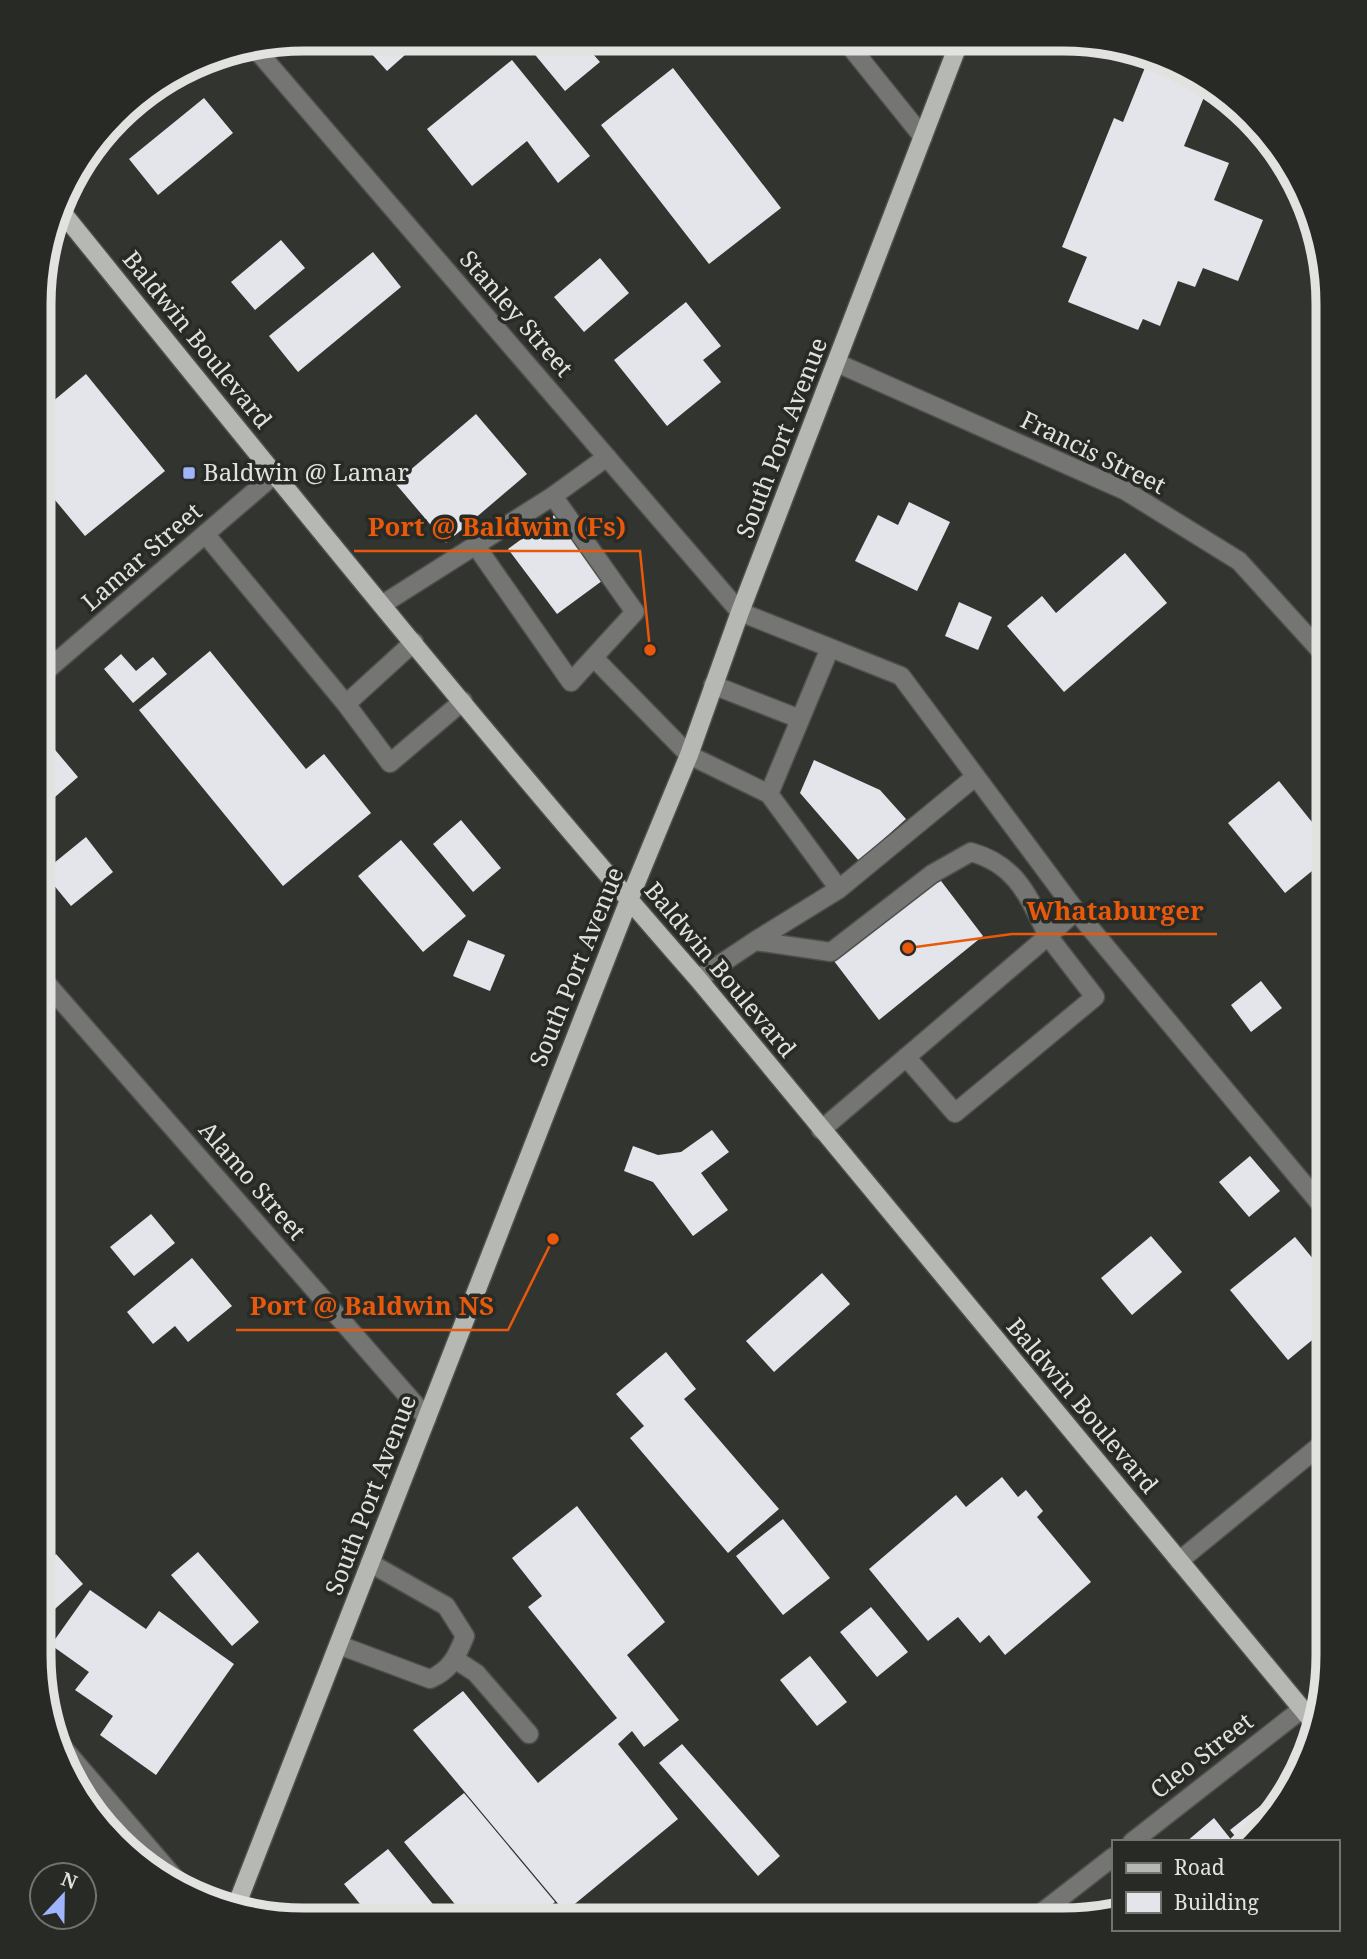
<svg xmlns="http://www.w3.org/2000/svg" width="1367" height="1959" font-family="'Noto Serif',serif">
<style>
.building{fill:#e3e5eb}
.lines{fill:none;stroke-linecap:round;stroke-linejoin:round}
.minor-casing{stroke:#4e504c;stroke-width:21}
.major-casing{stroke:#4e504c;stroke-width:21}
.minor{stroke:#757674;stroke-width:18}
.major{stroke:#b5b8b3;stroke-width:18}
.poi-dot{fill:#a0b3fd;stroke:#282a26;stroke-width:2.5}
.labels{text-anchor:middle;stroke-width:7;stroke-linejoin:round;paint-order:stroke}
.street-label{font-size:24px;fill:#e2e3e0;stroke:#282a26}
.poi-label{font-size:24px;fill:#e2e3e0;stroke:#282a26;text-anchor:start}
.rim{fill:none;stroke:#e2e3e0;stroke-width:9}
.leader{fill:none;stroke:#e8590c;stroke-width:2.5}
.callout-dot{fill:#e8590c;stroke:#282a26;stroke-width:2.5}
.callout-label{font-size:26px;text-anchor:middle;font-weight:bold;fill:#e8590c;stroke:#282a26;stroke-width:7;stroke-linejoin:round;paint-order:stroke}
</style>
<rect width="100%" height="100%" fill="#323430"/>
<path class="building" d="M365,39H423L387,71L361,42Z
M522,39H580L600,62L565,91Z
M1150,55L1164,59L1209,85L1184,146L1229,163L1214,200L1263,220L1238,281L1203,268L1195,287L1178,281L1160,326L1143,319L1138,330L1068,302L1087,257L1062,247L1114,118L1123,122Z
M512,60L590,156L558,183L527,141L472,186L427,129Z
M673,68L781,208L709,264L601,125Z
M204,98L233,133L158,195L129,159Z
M281,240L305,268L255,310L231,282Z
M373,252L401,287L298,372L269,336Z
M600,258L629,293L584,332L554,297Z
M686,302L721,346L703,360L721,382L667,426L614,360Z
M86,374L165,471L85,536L40,482L41,411Z
M476,414L527,474L446,543L395,483Z
M909,502L950,522L917,591L855,561L878,515L898,525Z
M557,513L606,578L557,614L508,549Z
M1125,553L1167,603L1064,692L1007,626L1042,596L1056,613Z
M959,602L992,617L978,650L945,636Z
M210,651L306,769L324,754L371,813L283,886L139,710Z
M121,654L136,671L153,657L167,674L133,703L104,669Z
M40,732L78,777L40,810Z
M814,760L880,790L906,819L859,861L800,793Z
M1279,781L1328,842V858L1285,893L1228,823Z
M461,820L501,868L473,892L433,844Z
M86,837L113,872L71,906L43,872Z
M401,840L466,916L423,952L358,876Z
M938,877L983,936L879,1020L834,961Z
M1328,915V941L1315,925Z
M468,940L505,955L490,991L453,976Z
M1261,981L1282,1008L1251,1032L1231,1005Z
M712,1130L729,1152L701,1173L728,1210L693,1236L653,1182L624,1171L633,1146L658,1155L681,1152Z
M1250,1156L1280,1191L1249,1217L1219,1182Z
M151,1214L175,1243L134,1276L110,1247Z
M1151,1236L1182,1272L1132,1315L1101,1278Z
M1295,1237L1328,1277V1327L1288,1360L1230,1290Z
M192,1258L232,1306L188,1342L175,1326L153,1344L127,1312Z
M822,1273L850,1304L774,1372L746,1341Z
M666,1352L696,1389L684,1399L779,1509L728,1553L630,1438L644,1426L616,1394Z
M39,1446L48,1457L39,1465Z
M1002,1477L1018,1497L1026,1490L1043,1511L1037,1517L1091,1582L1005,1655L989,1635L980,1643L958,1617L928,1641L869,1569L956,1495L966,1507Z
M577,1506L665,1622L627,1655L679,1720L644,1747L632,1731L618,1744L678,1819L565,1912L413,1730L463,1691L538,1783L617,1718L528,1607L542,1596L512,1558Z
M783,1519L830,1578L783,1615L736,1556Z
M198,1552L259,1622L232,1646L171,1575Z
M56,1554L83,1584L47,1616L39,1606V1570Z
M90,1590L146,1629L159,1611L234,1664L156,1775L100,1735L113,1716L75,1690L89,1672L51,1645Z
M871,1607L908,1652L877,1677L840,1632Z
M810,1656L847,1702L817,1726L780,1680Z
M682,1744L780,1856L758,1876L659,1763Z
M464,1793L555,1902L534,1919H467L404,1842Z
M1273,1796L1281,1806L1249,1842H1240L1230,1830Z
M1214,1818L1233,1842H1186Z
M388,1849L445,1919H372L344,1884Z"/>
<g class="lines">
<g class="minor-casing">
<path id="minor" d="M845,40L923,137
M254,47L740,612L901,676L1076,911L1328,1213
M837,363L1126,491L1239,561L1328,659
M206,535L346,704L414,642
M476,546L571,682L635,612L553,496
M383,604L553,496L607,457
M595,659L689,755L769,794L830,648
M40,676L275,474
M713,685L800,719
M346,704L390,763L463,701
M839,889L975,777
M755,941L839,889L769,794
M40,976L427,1418
M698,979L755,941L831,952L932,874L971,852C1017,865 1028,896 1048,936L1076,911
M821,1130L1048,936L1095,997L955,1113L906,1057
M1179,1561L1328,1439
M339,1645L430,1679C451,1670 457,1656 465,1636L446,1606L370,1563
M456,1660L476,1673L529,1734
M59,1743L186,1891
M1132,1842L1302,1709
M1032,1920L1113,1857"/>
</g>
<g class="major-casing">
<path id="major" d="M61,211C270,469 479,729 698,979L1317,1727
M235,1909L629,900L689,755L740,612L960,40"/>
</g>
<use href="#minor" class="minor"/>
<use href="#major" class="major"/>
</g>
<rect class="poi-dot" x="182" y="466" width="14" height="14" rx="3.5"/>
<g class="labels">
<g class="street-label">
<text transform="translate(516 314) rotate(49)" y="8">Stanley Street</text>
<text transform="translate(197 340) rotate(51)" y="8">Baldwin Boulevard</text>
<text transform="translate(782 438) rotate(-69)" y="8">South Port Avenue</text>
<text transform="translate(1093 453) rotate(26)" y="8">Francis Street</text>
<text transform="translate(142 557) rotate(-41)" y="8">Lamar Street</text>
<text transform="translate(577 967) rotate(-68)" y="8">South Port Avenue</text>
<text transform="translate(720 970) rotate(50)" y="8">Baldwin Boulevard</text>
<text transform="translate(252 1181) rotate(49)" y="8">Alamo Street</text>
<text transform="translate(1082 1406) rotate(50)" y="8">Baldwin Boulevard</text>
<text transform="translate(371 1495) rotate(-69)" y="8">South Port Avenue</text>
<text transform="translate(1202 1756) rotate(-38)" y="8">Cleo Street</text>
</g>
<g class="poi-label">
<text x="203" y="481">Baldwin @ Lamar</text>
</g>
</g>
<path d="M0 0H1367V1959H0ZM304 51H1063A253 253 0 0 1 1316 304V1655A253 253 0 0 1 1063 1908H304A253 253 0 0 1 51 1655V304A253 253 0 0 1 304 51Z" fill="#282a26" fill-rule="evenodd"/>
<path class="rim" d="M304 51H1063A253 253 0 0 1 1316 304V1655A253 253 0 0 1 1063 1908H304A253 253 0 0 1 51 1655V304A253 253 0 0 1 304 51Z"/>
<path class="leader" d="M650 650L640 551H354M908 948L1012 934H1217M553 1239L508 1330H236"/>
<g class="callout-dot">
<circle cx="650" cy="650" r="7"/>
<circle cx="908" cy="948" r="7"/>
<circle cx="553" cy="1239" r="7"/>
</g>
<g class="callout-label">
<text x="497" y="536">Port @ Baldwin (Fs)</text>
<text x="1115" y="920">Whataburger</text>
<text x="372" y="1315">Port @ Baldwin NS</text>
</g>
<rect x="1112" y="1840" width="228" height="91" fill="#282a26" stroke="#727470" stroke-width="2"/>
<rect x="1126" y="1863" width="35" height="10" fill="#b5b8b3" stroke="#727470" stroke-width="2"/>
<text x="1174" y="1875" font-size="21" fill="#e2e3e0">Road</text>
<rect x="1126" y="1892" width="35" height="21" fill="#e3e5eb" stroke="#727470" stroke-width="2"/>
<text x="1174" y="1910" font-size="21" fill="#e2e3e0">Building</text>
<g transform="translate(63 1896) rotate(22)"><circle r="33" fill="#282a26" stroke="#727470" stroke-width="2"/>
<path d="M0-5L12 26L0 18L-12 26Z" fill="#a0b3fd"/>
<text y="-10" font-size="19" font-weight="bold" text-anchor="middle" fill="#e2e3e0">N</text>
</g>
</svg>
